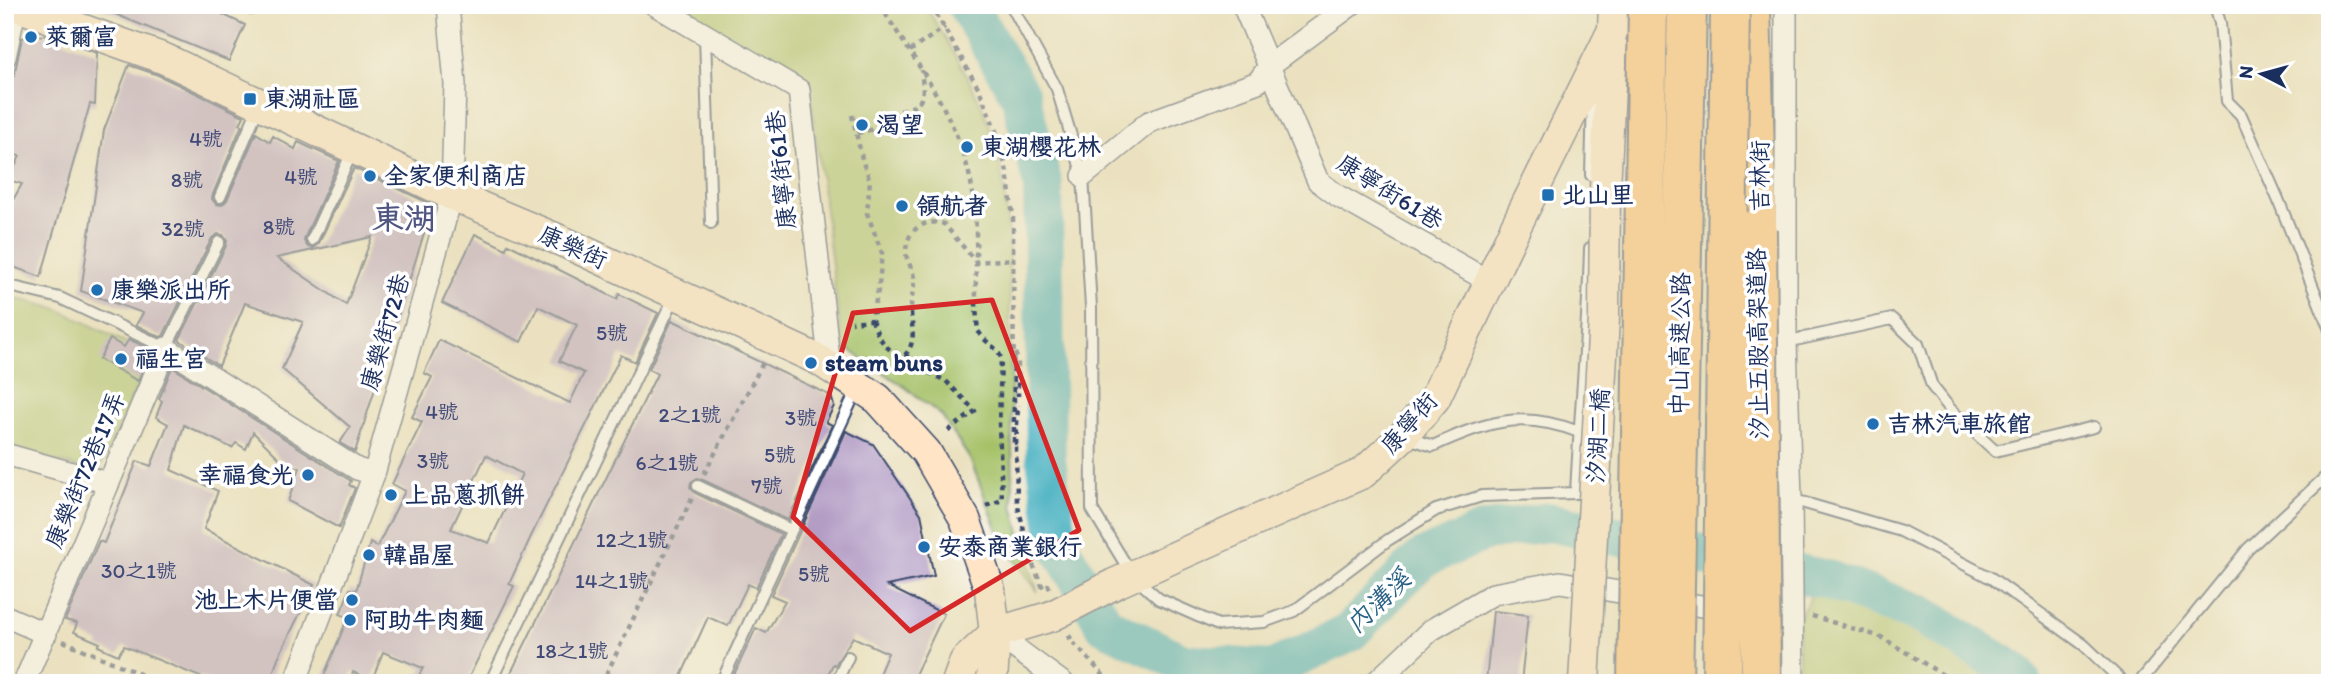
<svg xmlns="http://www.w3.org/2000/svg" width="2335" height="688" font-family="Itim,'LXGW WenKai TC',sans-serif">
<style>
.green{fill:#a6c168;stroke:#607863;stroke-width:2}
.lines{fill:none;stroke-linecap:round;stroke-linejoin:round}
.river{stroke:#3eacbc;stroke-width:40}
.building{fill:#b39dc4;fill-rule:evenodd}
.lane-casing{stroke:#3a4a6d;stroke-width:14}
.street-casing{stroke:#3a4a6d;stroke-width:24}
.secondary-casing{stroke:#3a4a6d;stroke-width:33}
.highway-casing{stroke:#3a4a6d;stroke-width:42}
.path{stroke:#3a4a6d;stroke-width:4.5;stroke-dasharray:5 5;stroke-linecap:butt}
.lane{stroke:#fff;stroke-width:10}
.street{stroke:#fff;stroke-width:21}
.secondary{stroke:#ffe4c6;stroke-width:30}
.highway{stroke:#febc70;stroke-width:38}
.secondary-bridge-casing{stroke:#3a4a6d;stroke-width:33;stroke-linecap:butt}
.highway-bridge-casing{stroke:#3a4a6d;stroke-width:42;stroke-linecap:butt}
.secondary-bridge{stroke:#ffe4c6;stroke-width:30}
.highway-bridge{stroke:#febc70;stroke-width:38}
.marked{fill:none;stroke:#d62828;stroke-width:5;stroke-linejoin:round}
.poi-dot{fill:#1f6fb2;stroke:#fff;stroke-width:2.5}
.labels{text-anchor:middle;stroke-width:7;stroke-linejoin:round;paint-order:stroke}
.number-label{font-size:21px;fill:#414a78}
.poi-label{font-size:24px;font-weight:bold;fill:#1b2f5e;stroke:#fff;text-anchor:start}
.street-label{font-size:24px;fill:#1b2f5e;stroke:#fff}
.water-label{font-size:26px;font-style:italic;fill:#296184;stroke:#fff}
.district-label{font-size:32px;font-weight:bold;fill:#505682;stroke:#fff}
</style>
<rect width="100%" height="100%" fill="#fff"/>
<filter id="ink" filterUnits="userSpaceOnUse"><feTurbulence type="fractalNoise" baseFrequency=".0143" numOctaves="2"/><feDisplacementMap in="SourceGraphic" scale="14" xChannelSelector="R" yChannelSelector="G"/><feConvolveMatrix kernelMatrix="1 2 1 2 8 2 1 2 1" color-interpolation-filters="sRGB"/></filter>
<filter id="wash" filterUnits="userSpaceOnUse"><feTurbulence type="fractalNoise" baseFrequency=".00686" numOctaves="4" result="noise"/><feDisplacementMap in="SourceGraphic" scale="28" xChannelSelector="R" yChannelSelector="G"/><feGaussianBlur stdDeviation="1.57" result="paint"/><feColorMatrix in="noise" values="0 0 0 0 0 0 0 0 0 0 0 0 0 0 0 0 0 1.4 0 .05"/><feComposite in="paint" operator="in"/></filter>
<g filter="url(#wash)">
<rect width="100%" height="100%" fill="#ebe1c0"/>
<path class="green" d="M676,5H925C942,33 960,61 974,90C1000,139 1007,198 1009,253L1013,505L1024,549L1038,592L1003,543L970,459L941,415L905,387L842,345L809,83Z
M5,296L58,309L151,355L98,473L5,448Z
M1814,591L1854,605L1977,661L1999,683H1799L1798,619Z"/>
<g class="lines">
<path class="river" d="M967,5L1020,95L1043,185L1046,458L1058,544L1105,625L1183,663L1271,670L1349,633L1421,559L1486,531L1549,522L1828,580L1922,615L2013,671L2023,683"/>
</g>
<g id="blocks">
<path class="building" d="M93,5H203L245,25L229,61Z
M46,35L97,53L95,105L90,104L41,277L5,264L9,207L22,184L9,180L20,156L5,153V98L10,75L14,76L22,38Z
M129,65L158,75L244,116L240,124L242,125L213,194L212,199L216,204L222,205L227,200L256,133L270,142L273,136L295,149L298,142L339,161L305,237L304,241L308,247L313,248L319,243L354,168L433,205L355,452L340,443L350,427L282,369L303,322L245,303L219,366L179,340L226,246L227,241L223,235L218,234L212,238L163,336L160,337L136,325L143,313L81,291L104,130ZM372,237L346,305L277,258Z
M475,234L506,249L508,244L617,299L619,294L658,313L635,362L621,355L534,530L509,584L514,586L466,683H415L423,668L383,652L372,680L353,672L348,683H321L348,617L340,614L350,589L356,591L370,543L377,547L405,491L392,484L422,422L412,417L432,377L424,373L439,340L570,403L584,373L559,361L577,325L538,306L521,342L442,303ZM486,455L522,474L489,543L451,529Z
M672,320L831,396L834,406L826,422L832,425L788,520L701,479L697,478L691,482L690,487L695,493L781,534L756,588L748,584L728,626L708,617L678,683H506L657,374L649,369Z
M110,339L124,347L129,339L151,350L138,381L99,359Z
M172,367L351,481L349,485L355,488L339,528L288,501L300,468L281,460L253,432L246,449L236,443L232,448L184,425L171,470L218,491L204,529L314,585L278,658L270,683H215L124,646L118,655L98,646L100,643L74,632L77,623L65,620L99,541L104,543L137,461L151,466L168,424L156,417L162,401L159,399Z
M846,431L873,444L921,514L934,576L887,586L944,614L911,683H875L888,653L853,637L835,665L833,664L824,683H730L756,628L766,633L785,601L771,595Z
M1493,611L1528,615L1521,683H1486Z"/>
</g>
</g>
<g filter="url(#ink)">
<use href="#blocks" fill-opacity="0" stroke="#3a4a6d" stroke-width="2"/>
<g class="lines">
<g class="lane-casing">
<path id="lane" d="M244,5L251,9
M1011,5L1057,89L1083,176L1091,307L1092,509L1132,575L1159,599L1218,625L1264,622L1294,611L1388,540L1436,510L1482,496L1576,493C1580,411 1588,330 1590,248
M2215,5L2220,23L2227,101L2241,115L2278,199L2330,330
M705,35L711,223
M1591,175L1593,94
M220,197L259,106
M312,240L353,150
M5,285L60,298L166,348L219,242
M1786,342L1892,319L1918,344L1932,386L1951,410L1995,451L2094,427
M1405,437L1433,446C1487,421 1522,410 1579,432
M698,486L791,530
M1791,499L1901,531L1991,578L2084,645L2124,683
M490,683L675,296
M721,683L858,387
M836,683L848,657
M2139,683L2248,549L2330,473"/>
</g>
<g class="street-casing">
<path id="street" d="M655,5L799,90L830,368
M1243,5L1318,181L1338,196L1490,282
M1786,5V342L1791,499L1793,683
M5,57L16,5
M1083,176L1149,122L1258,82L1270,65L1351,5
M5,454L108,483
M5,616L46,634
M995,633L1063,683
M24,683L166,348L357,469L374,474
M295,683L374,474L452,195L455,84L448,5
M1375,683L1431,630L1493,594L1560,582L1731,611"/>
</g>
<g class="secondary-casing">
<path id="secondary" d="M14,5L165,59L452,195L564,242L819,360L878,399L926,452L965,519L990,590L995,633L992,683
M1605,189L1612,46
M1114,584L1363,473L1403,436L1435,398L1515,228L1613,30L1614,5
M957,683L965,661L995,633L1052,616"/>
</g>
<g class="highway-casing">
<path id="highway" d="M1751,5L1757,229"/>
</g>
<path class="path" d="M880,5C920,70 965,124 974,202C979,245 973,289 978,331L984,339L998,351L1001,358L999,424L1002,500L986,506
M931,5L979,89L996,131L1007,172L1013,216L1014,442L1016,446L1017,503L1033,565L1043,588L1048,585L1050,589
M910,51L945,27
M852,115L863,163L870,180L867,213L882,253L879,285L872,320L852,322
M857,133C882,129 883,121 902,110C910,106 917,108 921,99C925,90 921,79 922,70
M872,320C877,335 887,356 906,354C918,339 910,323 911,306C911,296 915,287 914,278C913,268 906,261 906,252C906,230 924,218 944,224L976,262L1013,259
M1015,353L1018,360V396
M906,354L912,364L946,381L975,411L947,432
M1016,445L1018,405
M704,474L764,361
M1812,616L1881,637L1956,683
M1072,636L1069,638L1104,676L1113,683
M63,641L161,683
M602,683L692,498"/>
<use href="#lane" class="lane"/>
<use href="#street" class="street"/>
<use href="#secondary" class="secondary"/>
<use href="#highway" class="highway"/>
<g class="secondary-bridge-casing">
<path id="secondary-bridge" d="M1052,616L1114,584
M1584,683L1604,318L1605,189"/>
</g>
<g class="highway-bridge-casing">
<path id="highway-bridge" d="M1757,229L1761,683
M1637,683L1648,5
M1673,683L1687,5
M1722,683L1730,5"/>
</g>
<use href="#secondary-bridge" class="secondary-bridge"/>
<use href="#highway-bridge" class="highway-bridge"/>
</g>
</g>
<path d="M0 0H2335V688H0ZM992,300L1079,530L910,631L793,517L853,313Z" fill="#ebe1c0" fill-opacity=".55" fill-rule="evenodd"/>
<path class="marked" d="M992,300L1079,530L910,631L793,517L853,313Z"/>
<g class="poi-dot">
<circle cx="31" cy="37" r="7"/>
<rect x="243" y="92" width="14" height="14" rx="3.5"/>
<circle cx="862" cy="125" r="7"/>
<circle cx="967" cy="147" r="7"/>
<circle cx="370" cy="176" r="7"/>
<rect x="1541" y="188" width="14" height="14" rx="3.5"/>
<circle cx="902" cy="206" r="7"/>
<circle cx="97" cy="290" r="7"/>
<circle cx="121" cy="359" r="7"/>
<circle cx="811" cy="363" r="7"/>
<circle cx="1873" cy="424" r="7"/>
<circle cx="308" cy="475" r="7"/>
<circle cx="391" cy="495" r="7"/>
<circle cx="924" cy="547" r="7"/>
<circle cx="369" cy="555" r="7"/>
<circle cx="352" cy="600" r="7"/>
<circle cx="350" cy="620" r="7"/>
</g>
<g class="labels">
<g class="number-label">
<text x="206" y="146">4號</text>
<text x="301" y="184">4號</text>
<text x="187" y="187">8號</text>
<text x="279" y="234">8號</text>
<text x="183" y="236">32號</text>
<text x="612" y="340">5號</text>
<text x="442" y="419">4號</text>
<text x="690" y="422">2之1號</text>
<text x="801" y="425">3號</text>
<text x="780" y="462">5號</text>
<text x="433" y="468">3號</text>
<text x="667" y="470">6之1號</text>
<text x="767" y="493">7號</text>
<text x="632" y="547">12之1號</text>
<text x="139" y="578">30之1號</text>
<text x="814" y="581">5號</text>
<text x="612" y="588">14之1號</text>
<text x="572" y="658">18之1號</text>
</g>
<g class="poi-label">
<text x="45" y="45">萊爾富</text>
<text x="264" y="107">東湖社區</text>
<text x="876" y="133">渴望</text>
<text x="981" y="155">東湖櫻花林</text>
<text x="384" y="184">全家便利商店</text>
<text x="1562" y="203">北山里</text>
<text x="916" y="214">領航者</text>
<text x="111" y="298">康樂派出所</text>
<text x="135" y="367">福生宮</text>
<text x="825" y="371">steam buns</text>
<text x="1887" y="432">吉林汽車旅館</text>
<text x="294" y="483" text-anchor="end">幸福食光</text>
<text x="405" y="503">上品蔥抓餅</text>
<text x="938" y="555">安泰商業銀行</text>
<text x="383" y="563">韓晶屋</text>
<text x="338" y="608" text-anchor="end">池上木片便當</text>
<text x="364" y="628">阿助牛肉麵</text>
</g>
<g class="street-label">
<text transform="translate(781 170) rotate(-96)" y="8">康寧街61巷</text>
<text transform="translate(1760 176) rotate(-90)" y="8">吉林街</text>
<text transform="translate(1390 192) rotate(32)" y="8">康寧街61巷</text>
<text transform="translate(573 247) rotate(24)" y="8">康樂街</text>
<text transform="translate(385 332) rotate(-74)" y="8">康樂街72巷</text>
<text transform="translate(1680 344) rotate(-89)" y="8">中山高速公路</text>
<text transform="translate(1758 344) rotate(-91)" y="8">汐止五股高架道路</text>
<text transform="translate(1409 423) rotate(-49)" y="8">康寧街</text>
<text transform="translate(1598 436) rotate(-87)" y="8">汐湖二橋</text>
<text transform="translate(85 470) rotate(-67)" y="8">康樂街72巷17弄</text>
</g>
<g class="water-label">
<text transform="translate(1378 601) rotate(-44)" y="9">內溝溪</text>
</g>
<g class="district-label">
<text x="404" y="229">東湖</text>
</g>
</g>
<rect width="2335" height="688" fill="none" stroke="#fff" stroke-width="28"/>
<g transform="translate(2262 74) rotate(276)" stroke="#ffffff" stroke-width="5" paint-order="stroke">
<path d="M0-5L12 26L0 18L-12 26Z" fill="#1b2f5e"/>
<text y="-10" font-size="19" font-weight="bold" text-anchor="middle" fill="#1b2f5e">N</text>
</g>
</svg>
